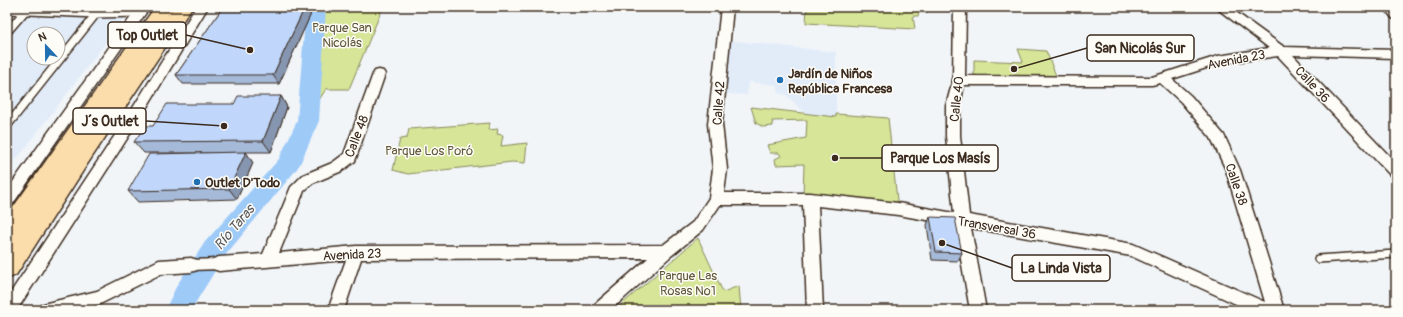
<svg xmlns="http://www.w3.org/2000/svg" width="1403" height="317" font-family="Pangolin,sans-serif">
<style>
.built{fill:#e2ecf9;fill-rule:evenodd}
.green{fill:#d6e598;stroke:#88885b}
.lines{fill:none;stroke-linecap:round;stroke-linejoin:round}
.river{fill:#9ecaf8;fill-rule:evenodd}
.service-casing{stroke:#3b2a1e;stroke-width:10}
.pedestrian-casing{stroke:#3b2a1e;stroke-width:3}
.minor-casing{stroke:#3b2a1e;stroke-width:3}
.trunk-casing{stroke:#3b2a1e;stroke-width:3}
.service{stroke:#fdfcf7;stroke-width:7}
.pedestrian{fill:#fdfcf7;fill-rule:evenodd}
.minor{fill:#fdfcf7;fill-rule:evenodd}
.trunk{fill:#fbddab;fill-rule:evenodd}
.wall{fill:#a5b9d8;stroke:#3b2a1e}
.shaded-wall{fill:#8696b0;stroke:#3b2a1e}
.building{fill:#c0d7fb;stroke:#3b2a1e}
.poi-dot{fill:#1f6fb2;stroke:#fdfcf7;stroke-width:1.5}
.labels{text-anchor:middle;stroke-width:3;stroke-linejoin:round;paint-order:stroke}
.park-label{font-size:13px;fill:#62593c;stroke:#fdfcf7}
.street-label{font-size:13px;fill:#3b2a1e;stroke:#fdfcf7}
.poi-label{font-size:13px;font-weight:bold;fill:#3b2a1e;stroke:#fdfcf7;text-anchor:start}
.water-label{font-size:14px;font-style:italic;fill:#595a5f;stroke:#fdfcf7}
.leader{fill:none;stroke:#3b2a1e;stroke-width:1.5}
.callout-dot{fill:#3b2a1e;stroke:#fdfcf7;stroke-width:1.5}
.callout{fill:#fdfcf7;stroke:#3b2a1e;stroke-width:1.5}
.callout-label{font-size:14px;text-anchor:middle;font-weight:bold;fill:#3b2a1e}
</style>
<rect width="100%" height="100%" fill="#f1f5f8"/>
<filter id="ink" filterUnits="userSpaceOnUse"><feTurbulence type="fractalNoise" baseFrequency=".025" numOctaves="2"/><feDisplacementMap in="SourceGraphic" scale="8" xChannelSelector="R" yChannelSelector="G"/><feConvolveMatrix kernelMatrix="1 2 1 2 8 2 1 2 1" color-interpolation-filters="sRGB"/></filter>
<g filter="url(#ink)">
<path class="built" d="M7,7H133L7,172ZM34,34H58V58H34Z
M727,40L836,52V117L806,114L786,95L778,93L776,85L749,82L747,95L727,94L724,77Z"/>
<path class="green" d="M317,7H383L349,89H326L319,100L310,101Z
M807,7H926L927,13L919,12L918,16H913L915,29L806,23Z
M1018,49L1046,51L1057,78H996L974,75V60L1023,62Z
M751,107L836,117V114L888,118L898,209L803,196L804,164L776,165L775,159L781,156L779,153H770L767,145L806,138L807,120L772,121L773,126L763,127L756,123Z
M490,123L488,130L498,129L497,134L503,135L501,146L527,143L525,163L512,162L408,174L393,170L400,139L407,138L409,129Z
M698,238L723,292L739,286L741,310H615Z"/>
<g class="lines">
<path class="river" d="M306,7H326L319,121L300,164L296,170L223,258L191,310H165L177,285L205,242L279,159L297,121Z"/>
<g class="service-casing">
<path id="service" d="M7,10L96,14L7,126
M96,14L139,13
M7,32L26,10
M1318,259L1396,254"/>
</g>
<g class="pedestrian-casing">
<path id="pedestrian" d="M219,259L223,260L225,264L223,268L219,269L191,270L187,269L185,265L187,261L191,260Z"/>
</g>
<g class="minor-casing">
<path id="minor" d="M138,7H150L12,205L7,207V190Z
M196,7H208L139,120L17,310H7V298L129,114Z
M721,7H733L722,124L727,169L724,193H810L898,203L954,213L946,136V106L953,80L954,7H966L965,76L1152,77L1218,56L1269,48L1215,7H1229L1284,47L1396,50V58L1293,55L1396,163V178L1391,176L1278,56L1219,64L1172,79L1191,96L1224,135L1240,170L1284,310H1249L1131,256L971,228L986,310H970L955,225L898,215L818,206L823,310H807L803,205H720L703,230L671,256L611,310H592L594,305L648,258L361,259L344,310H328L346,260L219,271L213,269L211,264L213,259L219,257L263,254L291,187L303,175L332,163L344,154L373,74L375,71L379,70L383,71L385,74L355,161L342,171L313,183L304,191L279,253L356,246L663,245L693,222L709,198L713,169L708,124ZM1160,83L1181,102L1211,138L1226,170L1265,302L1133,244L969,215L960,136V106L964,85H1152Z
M1384,7H1396V19L1392,18Z
M191,258L197,260L199,265L197,270L191,272L161,274L100,304L76,310H39L41,305L47,303L97,291L159,260Z"/>
</g>
<g class="trunk-casing">
<path id="trunk" d="M155,7H173L167,16L174,7H192L88,163L16,275L7,279V248L9,244L7,245V216Z"/>
</g>
<use href="#service" class="service"/>
<use href="#pedestrian" class="pedestrian"/>
<use href="#minor" class="minor"/>
<use href="#trunk" class="trunk"/>
</g>
<path class="wall" d="M223,7H311L310,16L279,84H183L176,75Z
M281,96L287,107L271,152H246L253,163L237,199L138,202L128,191L221,153H144L134,142L153,126L234,104Z
M930,217L962,253L958,261L932,260L927,225Z"/>
<path class="shaded-wall" d="M305,7H311L310,16L279,84L273,75Z
M281,96L287,107L271,152L263,141Z
M246,152L253,163L237,199L229,189Z"/>
<path class="building" d="M223,7H305L273,75H176Z
M238,96H281L263,141L134,142L145,126H153L167,104H234Z
M246,152L229,189L128,191L149,154Z
M930,217L955,218L962,253L936,252Z"/>
</g>
<g class="poi-dot">
<circle cx="780" cy="80" r="4"/>
<circle cx="197" cy="182" r="4"/>
</g>
<g class="labels">
<g class="park-label">
<text x="342" y="32">Parque San<tspan x="342" dy="15">Nicolás</tspan></text>
<text x="429" y="155">Parque Los Poró</text>
<text x="688" y="280">Parque Las<tspan x="688" dy="15">Rosas Nº1</tspan></text>
</g>
<g class="street-label">
<text transform="translate(1236 59) rotate(-11)" y="5">Avenida 23</text>
<text transform="translate(1313 84) rotate(47)" y="5">Calle 36</text>
<text transform="translate(956 99) rotate(-84)" y="5">Calle 40</text>
<text transform="translate(718 103) rotate(-86)" y="5">Calle 42</text>
<text transform="translate(356 136) rotate(-69)" y="5">Calle 48</text>
<text transform="translate(1237 184) rotate(71)" y="5">Calle 38</text>
<text transform="translate(997 227) rotate(10)" y="5">Transversal 36</text>
<text transform="translate(352 254) rotate(-3)" y="5">Avenida 23</text>
</g>
<g class="poi-label">
<text x="788" y="78">Jardín de Niños<tspan x="788" dy="15">República Francesa</tspan></text>
<text x="205" y="187">Outlet D'Todo</text>
</g>
<g class="water-label">
<text transform="translate(234 227) rotate(-50)" y="5">Río Taras</text>
</g>
</g>
<path class="leader" d="M250 50L186 35M1014 69L1087 48M224 126L146 121M835 158L882 158M942 243L1012 268"/>
<g class="callout-dot">
<circle cx="250" cy="50" r="4"/>
<circle cx="1014" cy="69" r="4"/>
<circle cx="224" cy="126" r="4"/>
<circle cx="835" cy="158" r="4"/>
<circle cx="942" cy="243" r="4"/>
</g>
<g class="callout">
<rect x="108" y="22" width="78" height="26" rx="4"/>
<rect x="1087" y="35" width="107" height="26" rx="4"/>
<rect x="73" y="108" width="73" height="26" rx="4"/>
<rect x="882" y="145" width="116" height="26" rx="4"/>
<rect x="1012" y="255" width="98" height="26" rx="4"/>
</g>
<g class="callout-label">
<text x="147" y="40">Top Outlet</text>
<text x="1140" y="53">San Nicolás Sur</text>
<text x="110" y="126">J´s Outlet</text>
<text x="940" y="163">Parque Los Masís</text>
<text x="1061" y="273">La Linda Vista</text>
</g>
<rect width="1403" height="317" fill="none" stroke="#fdfcf7" stroke-width="24"/>
<rect x="12" y="12" width="1379" height="293" fill="none" stroke="#3b2a1e" stroke-width="1.5" filter="url(#ink)"/>
<g transform="translate(46 46) rotate(338)"><circle r="19" fill="#fdfcf7" stroke="#afa8a0"/>
<path d="M0-3L7 15L0 10L-7 15Z" fill="#1f6fb2"/>
<text y="-6" font-size="11" font-weight="bold" text-anchor="middle" fill="#3b2a1e">N</text>
</g>
</svg>
